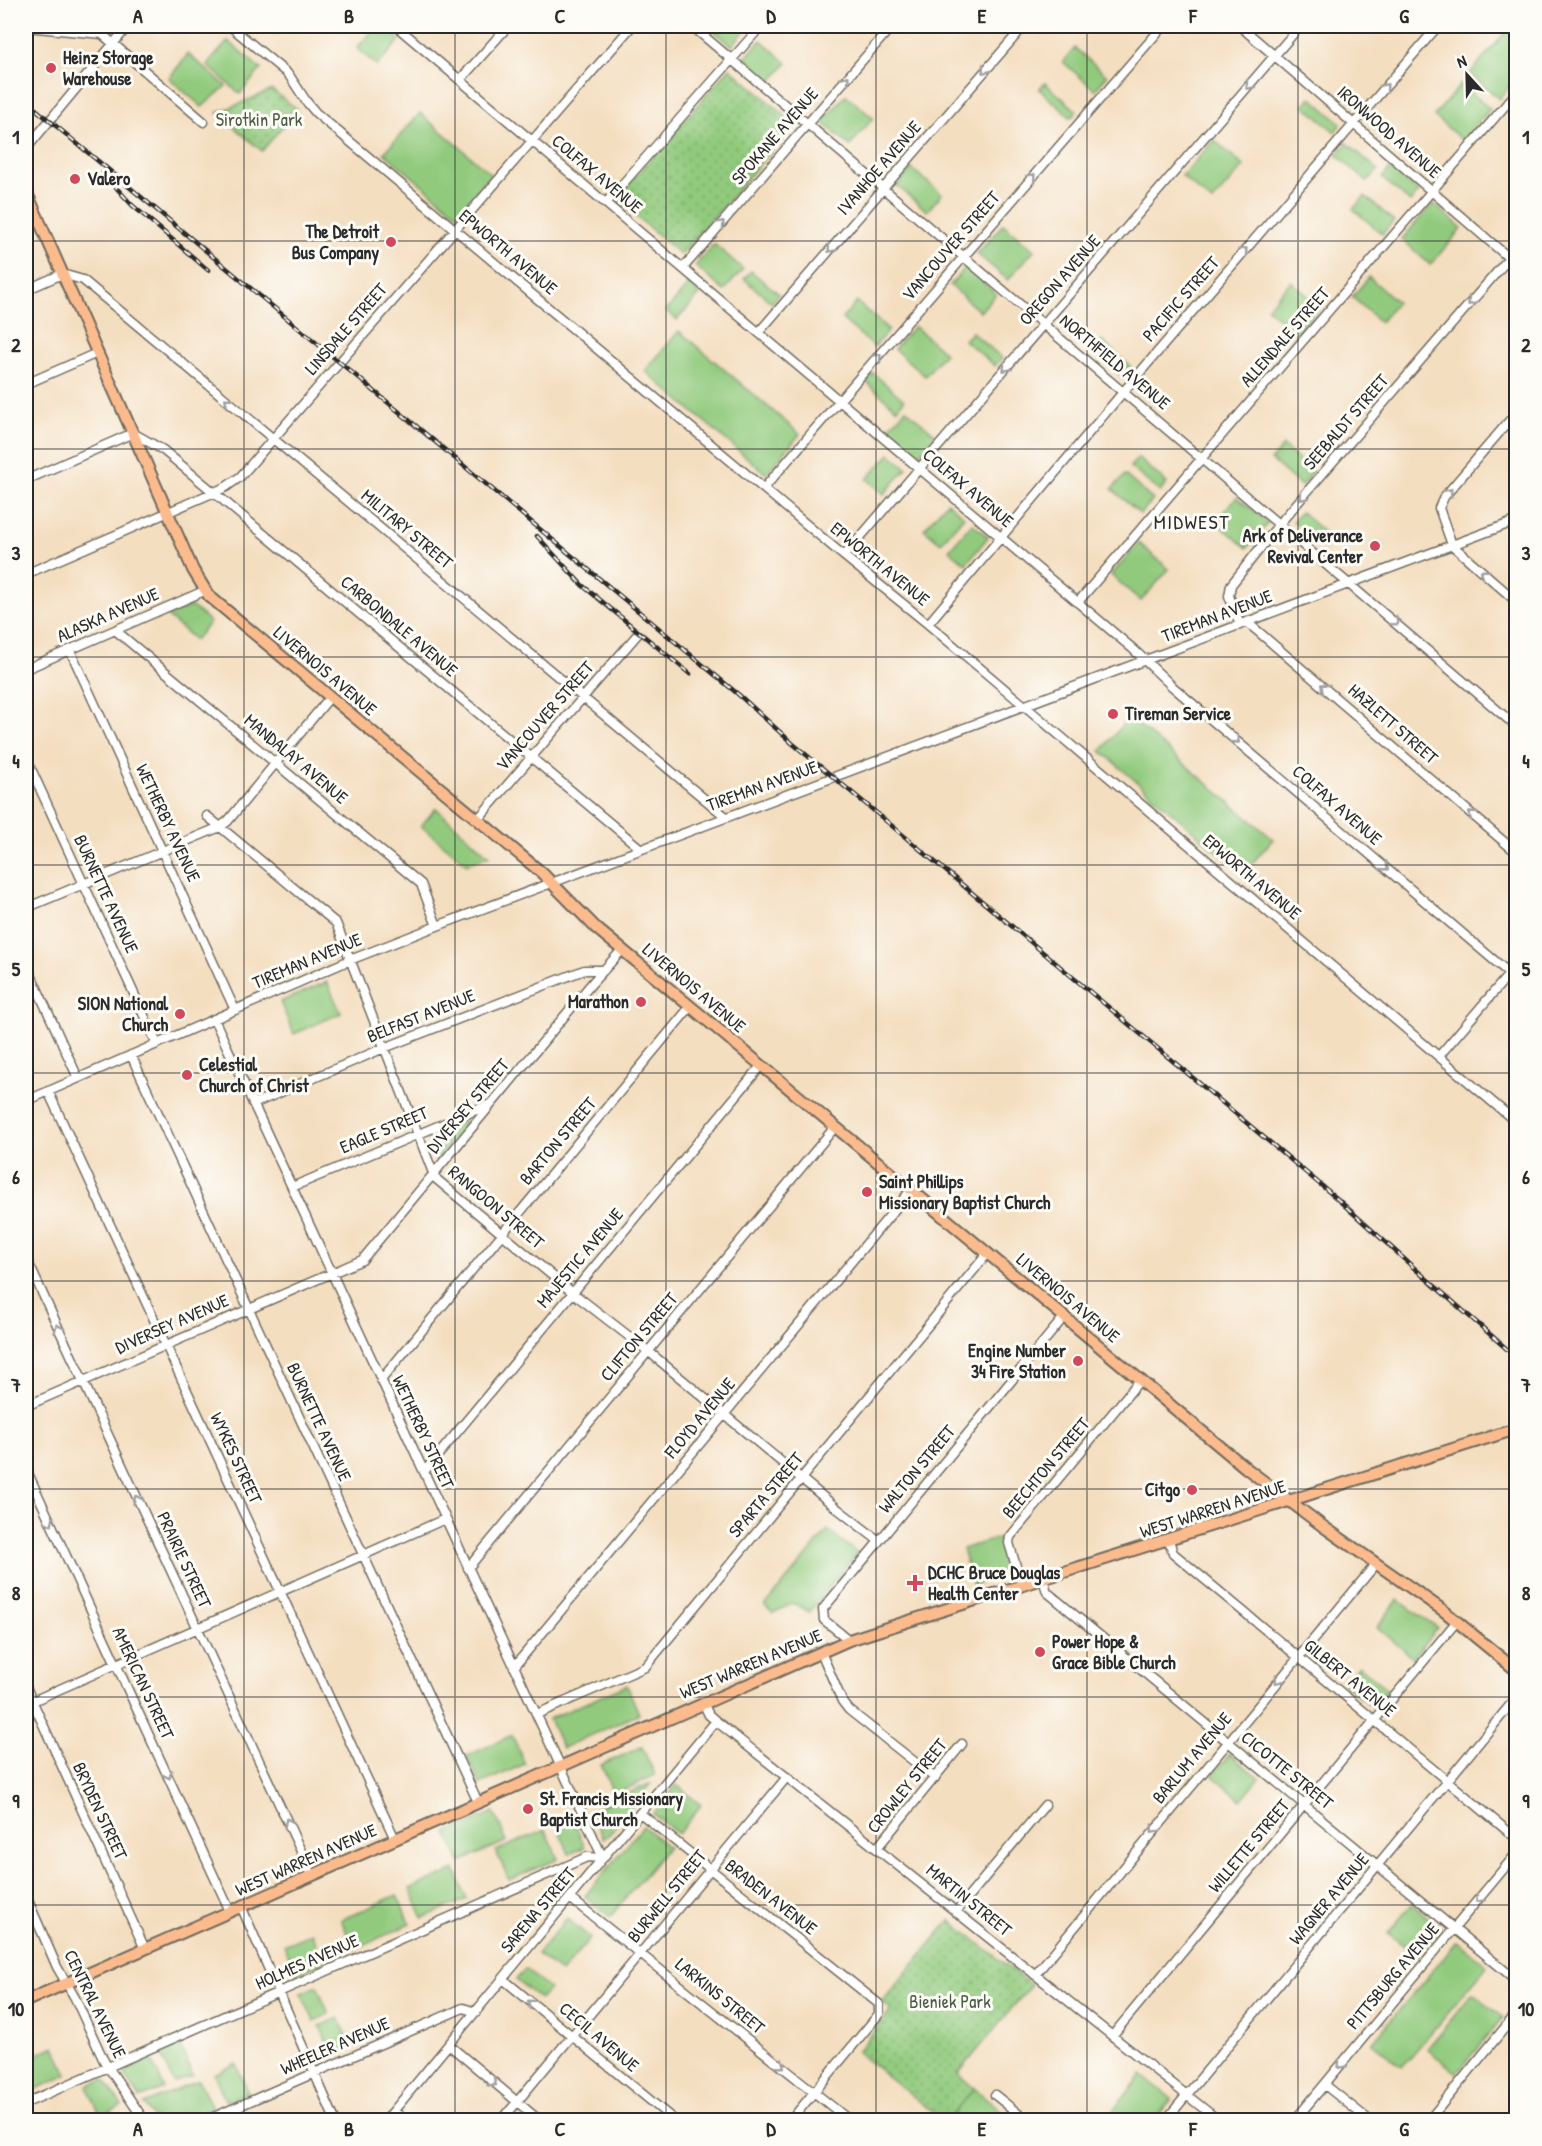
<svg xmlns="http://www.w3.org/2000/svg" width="1542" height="2146" font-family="'Patrick Hand',sans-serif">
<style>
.grass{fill:#91ca7d;stroke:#5e7a54;stroke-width:1.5}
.park{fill:url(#park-dots);stroke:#5e7a54;stroke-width:1.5}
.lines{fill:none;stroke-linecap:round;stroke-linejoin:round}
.minor-casing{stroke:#716a5f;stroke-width:11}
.major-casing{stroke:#716a5f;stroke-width:14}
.minor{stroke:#fff;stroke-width:8}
.major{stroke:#fbbb8d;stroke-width:10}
.rail-casing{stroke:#2b2b2b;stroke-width:4.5}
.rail{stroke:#fdfcf7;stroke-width:2;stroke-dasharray:7;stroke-linecap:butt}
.oneway{stroke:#a0a0a0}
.grid{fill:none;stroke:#2b2b2b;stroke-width:1.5;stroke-opacity:0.55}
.poi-dot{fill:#d1495b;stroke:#fdfcf7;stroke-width:2}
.labels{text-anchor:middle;stroke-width:6;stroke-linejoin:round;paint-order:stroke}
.poi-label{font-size:18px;font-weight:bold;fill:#2b2b2b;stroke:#fdfcf7;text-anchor:start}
.park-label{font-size:18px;fill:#4a5b44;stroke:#fdfcf7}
.street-label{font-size:18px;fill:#2b2b2b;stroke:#fdfcf7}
.neighbourhood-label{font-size:20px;letter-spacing:1.5px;fill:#2b2b2b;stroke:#fdfcf7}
.neatline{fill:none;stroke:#2b2b2b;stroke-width:2}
.grid-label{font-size:20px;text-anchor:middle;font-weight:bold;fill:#2b2b2b}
</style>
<defs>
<pattern id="park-dots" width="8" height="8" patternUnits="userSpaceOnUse" patternTransform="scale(1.5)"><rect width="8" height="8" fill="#91ca7d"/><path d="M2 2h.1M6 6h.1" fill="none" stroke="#77a467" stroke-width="1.8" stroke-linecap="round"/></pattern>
</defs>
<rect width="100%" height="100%" fill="#fdfcf7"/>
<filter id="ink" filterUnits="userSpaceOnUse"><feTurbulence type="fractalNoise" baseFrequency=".0167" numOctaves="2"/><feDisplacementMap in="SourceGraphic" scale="12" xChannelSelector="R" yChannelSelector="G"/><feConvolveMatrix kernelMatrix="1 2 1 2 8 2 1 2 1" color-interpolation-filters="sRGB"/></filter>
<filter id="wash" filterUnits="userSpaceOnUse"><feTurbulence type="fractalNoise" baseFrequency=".008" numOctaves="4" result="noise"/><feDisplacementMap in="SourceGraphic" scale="24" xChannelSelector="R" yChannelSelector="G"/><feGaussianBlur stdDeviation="1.35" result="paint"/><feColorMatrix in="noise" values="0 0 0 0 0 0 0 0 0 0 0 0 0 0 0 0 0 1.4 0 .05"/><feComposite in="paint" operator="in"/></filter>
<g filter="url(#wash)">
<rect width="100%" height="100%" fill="#f4dec0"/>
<path class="grass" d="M377,26H383L400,40L377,66L357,48Z
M708,26H743L746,29L732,46Z
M1511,26L1516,29V79L1499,99L1470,74Z
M761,40L787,63L772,81L745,58Z
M228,41L261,69L240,94L207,65Z
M1075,48L1107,76L1095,90L1063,62Z
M188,54L226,86L202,107L169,78Z
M1045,83L1077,111L1071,118L1039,89Z
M1461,84L1490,109L1463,141L1434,116Z
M846,95L873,118L850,146L822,122Z
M1311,97L1341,124L1335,132L1304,105Z
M420,113L491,174L457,214L384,153Z
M1214,140L1244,166L1212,202L1182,176Z
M1347,143L1378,170L1367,182L1337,155Z
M911,168L942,194L927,211L897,186Z
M1391,168L1419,192L1410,202L1382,178Z
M1365,196L1394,221L1382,234L1353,209Z
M1433,203L1462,228L1430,265L1402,239Z
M1003,224L1034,250L1008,280L977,254Z
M714,244L743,269L724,291L695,266Z
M966,267L996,294L980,312L950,285Z
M751,271L779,294L772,303L744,279Z
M1369,277L1397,302L1380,322L1352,297Z
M1291,281L1320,307L1297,334L1267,308Z
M689,284L700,294L677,320L666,311Z
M857,302L889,330L874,347L842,319Z
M914,326L945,353L925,376L894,349Z
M679,331L800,434L766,474L645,371Z
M972,332L1002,358L995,366L964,340Z
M1102,341L1132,368L1123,378L1093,351Z
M873,373L904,400L897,409L866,382Z
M906,409L936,435L919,455L888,429Z
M1283,446L1313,472L1301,486L1271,460Z
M890,454L907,468L884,494L867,479Z
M1138,458L1167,483L1160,492L1130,467Z
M1125,475L1153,500L1140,514L1112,489Z
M1237,497L1268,523L1247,548L1215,521Z
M947,502L964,516L941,543L924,529Z
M1301,512L1332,539L1325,548L1293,521Z
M972,523L988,537L966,564L949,550Z
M1139,543L1169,569L1141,601L1111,575Z
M191,606L210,622L195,640L167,616Z
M1129,717L1273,839L1243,874L1101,751Z
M436,808L489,856L467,864L421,826Z
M327,982L341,1013L294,1034L280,1002Z
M828,1530L857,1553L809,1612L793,1603L773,1613L765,1606Z
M998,1538L1010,1573L973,1585L962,1549Z
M1398,1600L1438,1628L1413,1658L1377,1627Z
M1359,1666L1387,1689L1372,1707L1344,1684Z
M627,1685L639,1714L562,1748L549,1719Z
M512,1735L525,1764L480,1784L467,1756Z
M642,1747L655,1775L614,1795L601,1765Z
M1230,1754L1259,1778L1241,1800L1212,1775Z
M651,1783L608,1836L603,1838L591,1810Z
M677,1785L701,1805L678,1834L653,1814Z
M494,1812L507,1841L460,1862L447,1833Z
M572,1818L585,1847L569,1854L557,1825Z
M643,1826L668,1847L610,1917L585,1896Z
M545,1830L558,1859L509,1880L496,1851Z
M455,1870L467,1899L423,1918L410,1889Z
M397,1895L410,1924L354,1949L341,1920Z
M1412,1904L1442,1929L1418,1957L1388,1933Z
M567,1918L590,1938L561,1973L537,1954Z
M312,1933L324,1962L297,1974L284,1945Z
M1457,1941L1487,1966L1402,2067L1372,2043Z
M525,1969L549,1989L540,1999L516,1980Z
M317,1986L329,2014L314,2021L301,1993Z
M1473,1993L1503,2017L1457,2073L1427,2049Z
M339,2018L352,2047L332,2055L320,2026Z
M55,2046L67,2075L34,2090L26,2070V2059Z
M180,2046L193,2075L174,2083L161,2054Z
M151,2058L164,2088L140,2098L123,2071Z
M236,2064L248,2092L226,2102L214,2074Z
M1142,2075L1172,2099L1154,2120H1105Z
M104,2079L122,2106L101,2116L87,2086Z
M199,2080L212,2108L184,2120H155L144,2104Z
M974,2088L1013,2120H948Z"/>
<path class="park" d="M730,68L795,124L681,255L616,199Z
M272,90L297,109L262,151L217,113Z
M467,1120L468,1122L436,1161L426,1136Z
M950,1920L1031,1985L958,2074L974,2088L948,2120H942L857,2052L891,2010L882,2002Z"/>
</g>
<g filter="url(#ink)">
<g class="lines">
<g class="minor-casing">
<path id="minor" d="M230,26L289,75L306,101L316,113L844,556L928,624L1516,1122
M396,26L1133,649L1173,687L1516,979
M692,26L1516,726
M1240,26L1516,264
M26,27L102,34L204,122
M460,80L508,26
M26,149L128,26
M606,203L761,26
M683,268L892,26
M26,290L62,274L83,280L726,817
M759,332L1024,26
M26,384L97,353
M1516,413L1444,497L1439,508L1452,545L1516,601
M26,480L133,433L163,450L641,849
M764,488L1163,26
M844,556L1300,26
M26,574L226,487L240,477L632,26
M1078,602L1516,93
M1247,622L1516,852
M928,624L1124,391L1438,26
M1240,625L1229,596L1231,585L1280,523L1516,250
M115,630L421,884L437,926
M70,650L235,1010
M26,669L204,591
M26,758L157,1044
M207,816L336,923L435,1178L573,1293L648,1351L839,1510L879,1541
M478,819L637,635
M26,908L220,827L228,821L330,697
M26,964L78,1078
M214,1019L603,1858
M131,1055L478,1802
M1439,1056L1516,966
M48,1091L395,1839
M26,1101L350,960L437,926L1516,521
M253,1104L384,1048L584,970H604
M292,1187L488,1105
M26,1258L312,1875
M381,1380L690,1007
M26,1406L362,1260L592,983L622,950
M26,1469L230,1911
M424,1472L761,1066
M1169,1540L1173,1553L1516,1838
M468,1568L835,1127
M1043,1579L1047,1592L1516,1980
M1022,1586L1009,1543L1010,1537L1140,1380
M849,1640L824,1620L823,1609L1064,1317
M821,1652L842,1701L849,1710L935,1778
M514,1667L911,1190
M26,1687L145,1949
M703,1703L709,1715L716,1721L1218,2120
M26,1704L445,1519
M537,1714L645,1667L988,1253
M640,1813L879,2004V2014L791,2120
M877,1848L962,1744
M26,1896L57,1967L75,1998L104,2061L144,2120
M570,1898L849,2120
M241,1906L335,2120
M956,1912L1045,1805
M1035,1975L1376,1564
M503,1979L674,2120
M1112,2036L1457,1621
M449,2045L539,2120
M1325,2085L1369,2120
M995,2095L1026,2120
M26,2103L587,1857L603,1858
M394,2111L405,2120
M207,2120L463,2008L476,2012
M386,2120L716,1721
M502,2120L787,1777
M1166,2120L1516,1698
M1295,2120L1516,1854
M1429,2120L1516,2014"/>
</g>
<g class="major-casing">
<path id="major" d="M26,191L193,570L209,596L542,873L596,928L1246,1468L1324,1527L1444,1611L1516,1670
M26,2001L849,1640L1516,1429"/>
</g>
<use href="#minor" class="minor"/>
<use href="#major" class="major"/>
<g class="rail-casing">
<path id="rail" d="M26,101L739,695L792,743L867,805L1334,1196L1413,1267L1516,1357
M103,173L132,205L208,270
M537,536L582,585L690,674"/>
</g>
<use href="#rail" class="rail"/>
</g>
<defs><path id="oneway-chevron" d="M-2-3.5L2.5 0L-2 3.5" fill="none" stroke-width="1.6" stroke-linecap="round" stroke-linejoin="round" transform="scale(1.5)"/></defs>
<g class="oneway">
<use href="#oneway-chevron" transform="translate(985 70) rotate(131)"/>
<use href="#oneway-chevron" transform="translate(846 79) rotate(-49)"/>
<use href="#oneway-chevron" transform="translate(1249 86) rotate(131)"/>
<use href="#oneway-chevron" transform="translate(1385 87) rotate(-49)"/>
<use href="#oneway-chevron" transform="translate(1032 177) rotate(-49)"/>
<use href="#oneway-chevron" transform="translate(721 224) rotate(-49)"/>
<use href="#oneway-chevron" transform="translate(831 249) rotate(131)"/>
<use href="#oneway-chevron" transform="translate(1244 251) rotate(-49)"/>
<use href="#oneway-chevron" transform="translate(1471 302) rotate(131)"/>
<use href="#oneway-chevron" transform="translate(878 357) rotate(-49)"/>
<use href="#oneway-chevron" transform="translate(1006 368) rotate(131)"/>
<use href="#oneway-chevron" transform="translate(228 401) rotate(-140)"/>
<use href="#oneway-chevron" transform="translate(1449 492) rotate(-51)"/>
<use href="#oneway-chevron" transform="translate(1303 497) rotate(131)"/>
<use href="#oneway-chevron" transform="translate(1484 573) rotate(-140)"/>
<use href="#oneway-chevron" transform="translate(1395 622) rotate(40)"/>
<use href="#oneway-chevron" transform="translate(1324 687) rotate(-139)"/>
<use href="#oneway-chevron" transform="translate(1236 740) rotate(41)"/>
<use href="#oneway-chevron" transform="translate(1472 814) rotate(-139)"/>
<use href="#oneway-chevron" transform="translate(1385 867) rotate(41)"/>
<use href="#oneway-chevron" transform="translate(58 1328) rotate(-115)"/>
<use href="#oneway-chevron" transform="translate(137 1499) rotate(-115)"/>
<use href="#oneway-chevron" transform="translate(50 1522) rotate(65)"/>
<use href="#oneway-chevron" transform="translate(1278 1680) rotate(130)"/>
<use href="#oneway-chevron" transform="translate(168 1775) rotate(65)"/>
<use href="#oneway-chevron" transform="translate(288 1822) rotate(-115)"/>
<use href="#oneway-chevron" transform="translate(1154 1830) rotate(130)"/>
<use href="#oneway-chevron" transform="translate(1479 1899) rotate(130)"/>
<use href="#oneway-chevron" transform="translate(531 2003) rotate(-140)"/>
<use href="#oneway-chevron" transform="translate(781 2065) rotate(39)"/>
<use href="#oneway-chevron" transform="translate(1341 2065) rotate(130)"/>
<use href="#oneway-chevron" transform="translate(493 2083) rotate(39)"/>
</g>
</g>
<path class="grid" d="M244,26V2120M455,26V2120M666,26V2120M876,26V2120M1087,26V2120M1298,26V2120M26,241H1516M26,449H1516M26,657H1516M26,865H1516M26,1073H1516M26,1281H1516M26,1489H1516M26,1697H1516M26,1905H1516"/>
<g class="poi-dot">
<circle cx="51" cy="68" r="6"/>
<circle cx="75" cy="179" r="6"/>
<circle cx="391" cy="242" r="6"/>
<circle cx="1375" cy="546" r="6"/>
<circle cx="1113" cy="714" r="6"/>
<circle cx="641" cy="1002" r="6"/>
<circle cx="180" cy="1014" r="6"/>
<circle cx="187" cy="1075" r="6"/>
<circle cx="867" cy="1192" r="6"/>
<circle cx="1078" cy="1361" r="6"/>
<circle cx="1192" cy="1490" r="6"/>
<path d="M912 1574h6v6h6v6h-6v6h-6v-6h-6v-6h6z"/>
<circle cx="1040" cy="1652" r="6"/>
<circle cx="528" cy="1809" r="6"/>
</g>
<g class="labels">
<g class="poi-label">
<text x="63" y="64">Heinz Storage<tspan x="63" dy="21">Warehouse</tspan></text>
<text x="87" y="185">Valero</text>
<text x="379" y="238" text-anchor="end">The Detroit<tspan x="379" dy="21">Bus Company</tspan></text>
<text x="1363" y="542" text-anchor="end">Ark of Deliverance<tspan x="1363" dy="21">Revival Center</tspan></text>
<text x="1125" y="720">Tireman Service</text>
<text x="629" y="1008" text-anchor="end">Marathon</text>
<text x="168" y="1010" text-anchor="end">SION National<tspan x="168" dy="21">Church</tspan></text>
<text x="199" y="1071">Celestial<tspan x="199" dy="21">Church of Christ</tspan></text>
<text x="879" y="1188">Saint Phillips<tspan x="879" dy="21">Missionary Baptist Church</tspan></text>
<text x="1066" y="1357" text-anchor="end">Engine Number<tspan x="1066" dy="21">34 Fire Station</tspan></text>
<text x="1180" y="1496" text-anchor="end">Citgo</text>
<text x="928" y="1579">DCHC Bruce Douglas<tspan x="928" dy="21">Health Center</tspan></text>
<text x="1052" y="1648">Power Hope &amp;<tspan x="1052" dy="21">Grace Bible Church</tspan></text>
<text x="540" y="1805">St. Francis Missionary<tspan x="540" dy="21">Baptist Church</tspan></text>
</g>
<g class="park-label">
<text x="259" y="126">Sirotkin Park</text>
<text x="950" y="2008">Bieniek Park</text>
</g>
<g class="street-label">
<text transform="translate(1389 132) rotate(41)" y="6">IRONWOOD AVENUE</text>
<text transform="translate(775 136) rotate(-49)" y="6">SPOKANE AVENUE</text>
<text transform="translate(879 168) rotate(-49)" y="6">IVANHOE AVENUE</text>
<text transform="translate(597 174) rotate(40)" y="6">COLFAX AVENUE</text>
<text transform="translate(951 246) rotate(-49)" y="6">VANCOUVER STREET</text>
<text transform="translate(508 252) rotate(40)" y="6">EPWORTH AVENUE</text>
<text transform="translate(1060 280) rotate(-49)" y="6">OREGON AVENUE</text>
<text transform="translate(1181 299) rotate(-49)" y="6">PACIFIC STREET</text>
<text transform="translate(346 329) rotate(-49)" y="6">LINSDALE STREET</text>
<text transform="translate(1285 337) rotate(-49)" y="6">ALLENDALE STREET</text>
<text transform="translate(1115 362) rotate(40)" y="6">NORTHFIELD AVENUE</text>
<text transform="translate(1346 422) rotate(-49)" y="6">SEEBALDT STREET</text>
<text transform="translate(968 488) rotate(40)" y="6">COLFAX AVENUE</text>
<text transform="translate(407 529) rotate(40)" y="6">MILITARY STREET</text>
<text transform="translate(880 564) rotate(39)" y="6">EPWORTH AVENUE</text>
<text transform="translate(108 615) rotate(-24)" y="6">ALASKA AVENUE</text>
<text transform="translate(1217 616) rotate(-21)" y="6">TIREMAN AVENUE</text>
<text transform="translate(399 626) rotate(40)" y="6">CARBONDALE AVENUE</text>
<text transform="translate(325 671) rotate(40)" y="6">LIVERNOIS AVENUE</text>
<text transform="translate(545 716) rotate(-49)" y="6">VANCOUVER STREET</text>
<text transform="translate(1393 724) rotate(41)" y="6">HAZLETT STREET</text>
<text transform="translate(296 759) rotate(40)" y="6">MANDALAY AVENUE</text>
<text transform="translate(762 786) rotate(-20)" y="6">TIREMAN AVENUE</text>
<text transform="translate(1337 805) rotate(41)" y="6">COLFAX AVENUE</text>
<text transform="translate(168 823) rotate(65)" y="6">WETHERBY AVENUE</text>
<text transform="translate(1252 877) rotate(40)" y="6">EPWORTH AVENUE</text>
<text transform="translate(106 894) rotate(65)" y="6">BURNETTE AVENUE</text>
<text transform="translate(307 961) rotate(-23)" y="6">TIREMAN AVENUE</text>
<text transform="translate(694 988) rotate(40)" y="6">LIVERNOIS AVENUE</text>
<text transform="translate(421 1016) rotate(-22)" y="6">BELFAST AVENUE</text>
<text transform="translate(468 1106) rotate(-50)" y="6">DIVERSEY STREET</text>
<text transform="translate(384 1130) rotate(-23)" y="6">EAGLE STREET</text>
<text transform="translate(558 1141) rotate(-50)" y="6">BARTON STREET</text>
<text transform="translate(496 1207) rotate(40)" y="6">RANGOON STREET</text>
<text transform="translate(580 1258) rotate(-50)" y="6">MAJESTIC AVENUE</text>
<text transform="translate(1068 1298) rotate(40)" y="6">LIVERNOIS AVENUE</text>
<text transform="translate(172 1324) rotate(-24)" y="6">DIVERSEY AVENUE</text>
<text transform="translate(639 1337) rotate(-50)" y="6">CLIFTON STREET</text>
<text transform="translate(700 1418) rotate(-50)" y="6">FLOYD AVENUE</text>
<text transform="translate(319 1422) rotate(65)" y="6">BURNETTE AVENUE</text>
<text transform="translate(423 1432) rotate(65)" y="6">WETHERBY STREET</text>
<text transform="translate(236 1458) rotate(65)" y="6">WYKES STREET</text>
<text transform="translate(1046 1468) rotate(-50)" y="6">BEECHTON STREET</text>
<text transform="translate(917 1469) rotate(-50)" y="6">WALTON STREET</text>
<text transform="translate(766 1495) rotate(-50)" y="6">SPARTA STREET</text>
<text transform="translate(1213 1509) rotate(-18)" y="6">WEST WARREN AVENUE</text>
<text transform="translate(184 1560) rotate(65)" y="6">PRAIRIE STREET</text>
<text transform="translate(751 1664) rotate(-23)" y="6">WEST WARREN AVENUE</text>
<text transform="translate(1350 1678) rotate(39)" y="6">GILBERT AVENUE</text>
<text transform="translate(143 1683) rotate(65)" y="6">AMERICAN STREET</text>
<text transform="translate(1192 1758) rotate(-50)" y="6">BARLUM AVENUE</text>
<text transform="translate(1287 1770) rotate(39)" y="6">CICOTTE STREET</text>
<text transform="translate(907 1786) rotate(-51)" y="6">CROWLEY STREET</text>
<text transform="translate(100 1811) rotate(65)" y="6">BRYDEN STREET</text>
<text transform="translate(1249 1846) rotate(-50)" y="6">WILLETTE STREET</text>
<text transform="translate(306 1860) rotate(-24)" y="6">WEST WARREN AVENUE</text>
<text transform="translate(667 1896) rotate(-51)" y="6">BURWELL STREET</text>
<text transform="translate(771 1897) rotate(38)" y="6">BRADEN AVENUE</text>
<text transform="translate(1329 1899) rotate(-50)" y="6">WAGNER AVENUE</text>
<text transform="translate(969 1900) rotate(39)" y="6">MARTIN STREET</text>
<text transform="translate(538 1910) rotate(-50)" y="6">SARENA STREET</text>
<text transform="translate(307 1962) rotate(-24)" y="6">HOLMES AVENUE</text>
<text transform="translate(1393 1976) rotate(-50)" y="6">PITTSBURG AVENUE</text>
<text transform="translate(720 1996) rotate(39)" y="6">LARKINS STREET</text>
<text transform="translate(95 2004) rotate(64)" y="6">CENTRAL AVENUE</text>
<text transform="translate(599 2037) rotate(40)" y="6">CECIL AVENUE</text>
<text transform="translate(335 2046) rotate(-24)" y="6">WHEELER AVENUE</text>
</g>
<g class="neighbourhood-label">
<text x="1192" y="529">MIDWEST</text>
</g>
</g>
<rect width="1542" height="2146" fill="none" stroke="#fdfcf7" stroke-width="66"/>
<g transform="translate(1467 75) rotate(338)" stroke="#fdfcf7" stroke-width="4.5" paint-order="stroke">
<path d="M0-4.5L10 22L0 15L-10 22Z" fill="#2b2b2b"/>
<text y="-9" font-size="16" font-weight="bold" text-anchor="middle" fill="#2b2b2b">N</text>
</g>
<rect x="33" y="33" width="1476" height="2080" class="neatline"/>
<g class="grid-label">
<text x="138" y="23">A</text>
<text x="349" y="23">B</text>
<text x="560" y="23">C</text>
<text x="771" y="23">D</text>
<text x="982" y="23">E</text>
<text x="1193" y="23">F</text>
<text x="1404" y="23">G</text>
<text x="16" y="144">1</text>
<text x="1526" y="144">1</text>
<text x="16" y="352">2</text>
<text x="1526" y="352">2</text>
<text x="16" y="560">3</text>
<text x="1526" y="560">3</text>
<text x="16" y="768">4</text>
<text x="1526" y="768">4</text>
<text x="16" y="976">5</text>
<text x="1526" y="976">5</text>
<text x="16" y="1184">6</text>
<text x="1526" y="1184">6</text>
<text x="16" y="1392">7</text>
<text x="1526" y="1392">7</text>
<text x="16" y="1600">8</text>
<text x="1526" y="1600">8</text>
<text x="16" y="1808">9</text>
<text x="1526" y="1808">9</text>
<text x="16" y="2016">10</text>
<text x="1526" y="2016">10</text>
<text x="138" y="2136">A</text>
<text x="349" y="2136">B</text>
<text x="560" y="2136">C</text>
<text x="771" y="2136">D</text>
<text x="982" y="2136">E</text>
<text x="1193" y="2136">F</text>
<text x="1404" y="2136">G</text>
</g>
</svg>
